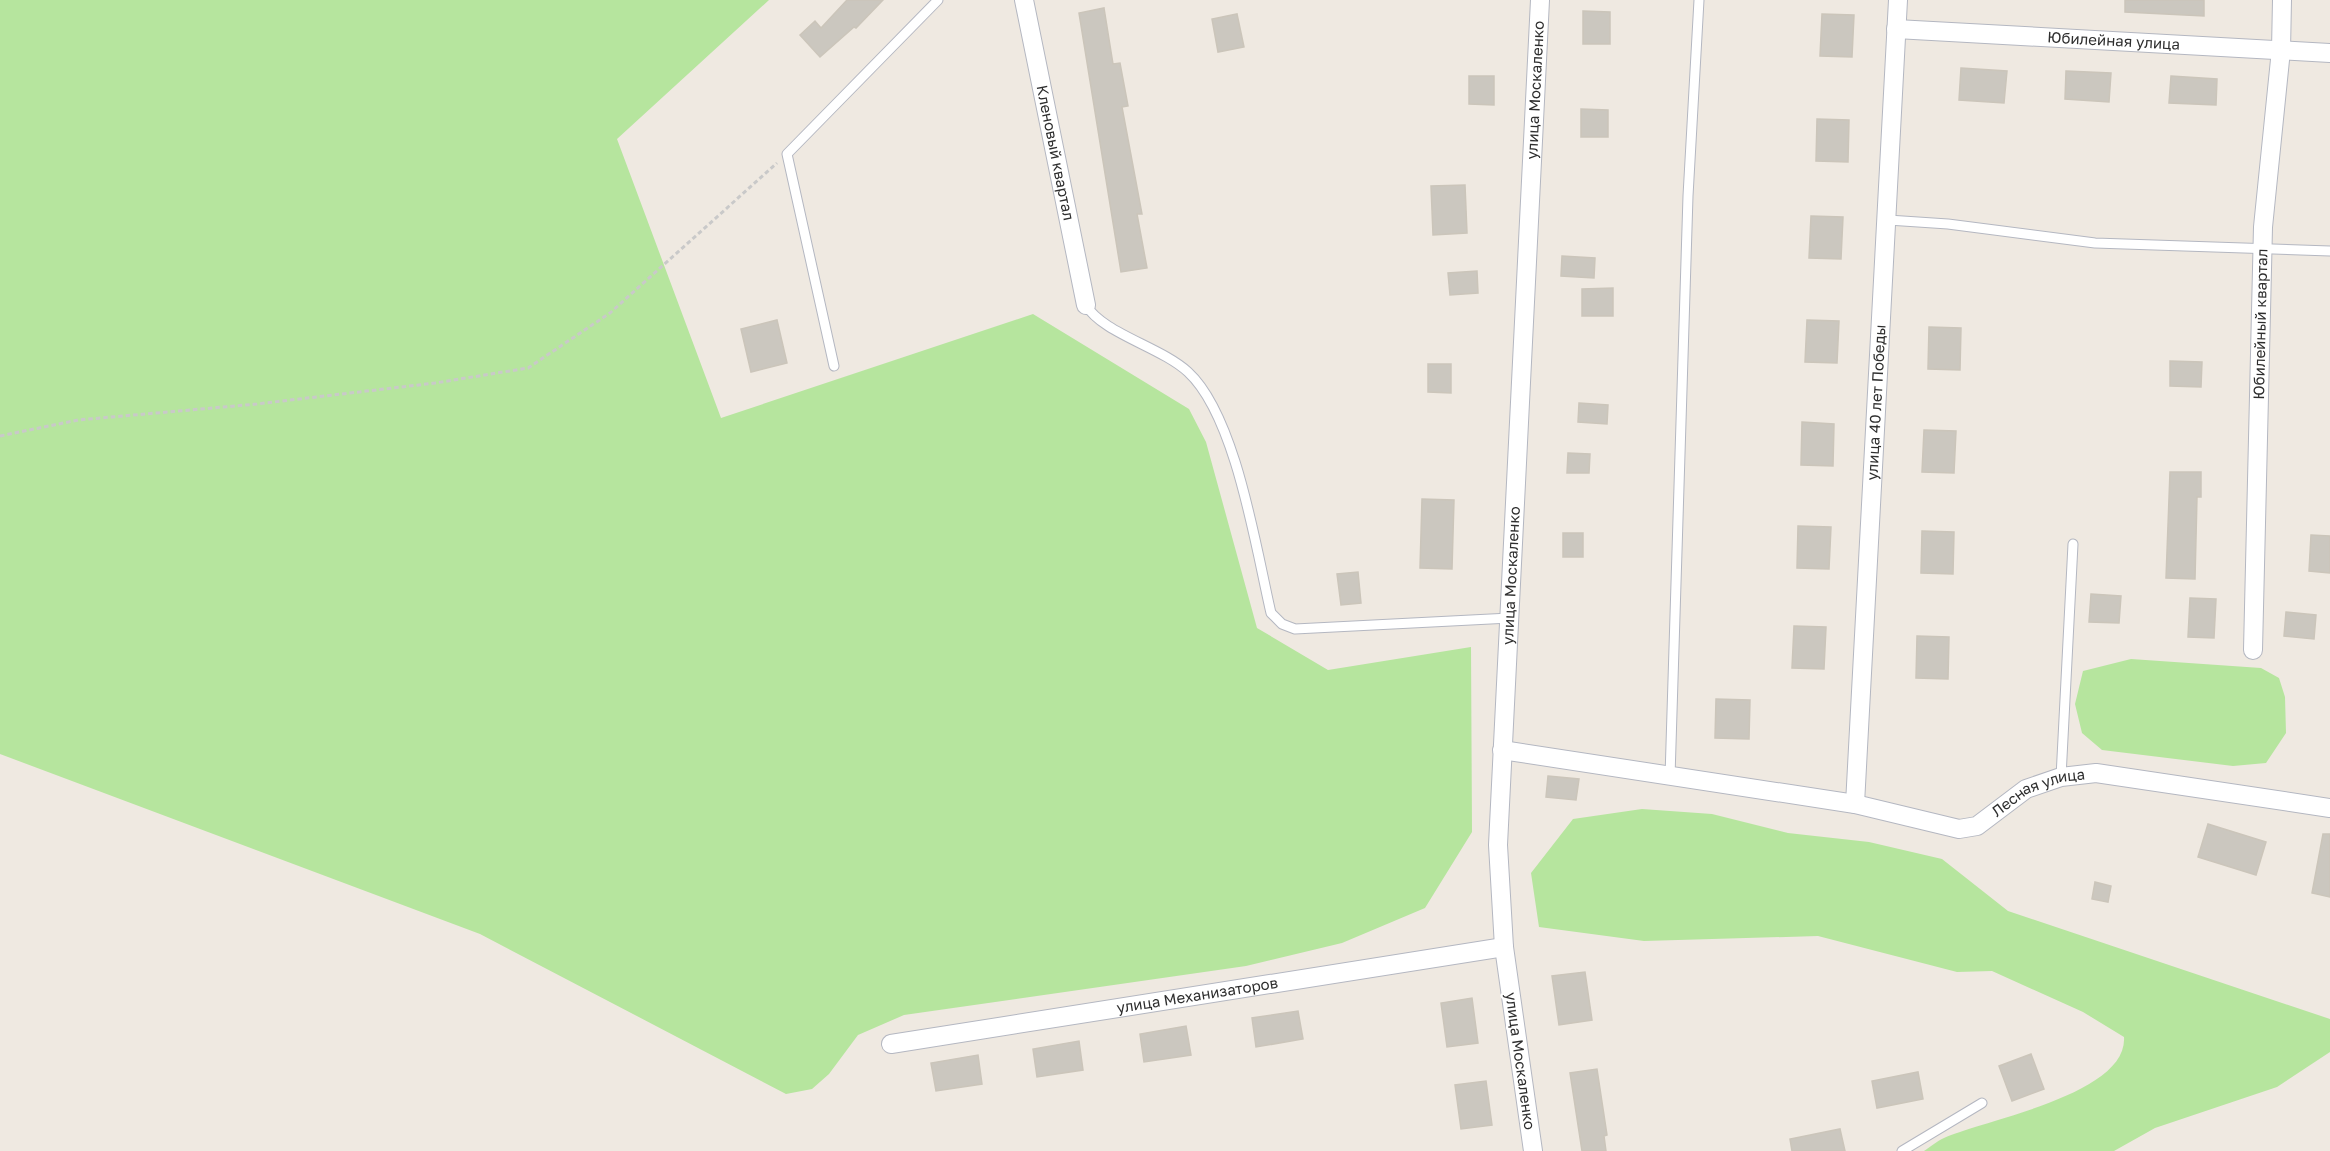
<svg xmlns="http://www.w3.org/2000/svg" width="2330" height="1151" font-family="'Golos Text',sans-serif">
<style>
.green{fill:#b6e59e}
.building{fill:#cbc7bf;stroke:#cbc5ba;stroke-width:1.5}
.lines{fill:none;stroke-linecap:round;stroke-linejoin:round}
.lane-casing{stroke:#b4b7c1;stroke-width:11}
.street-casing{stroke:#b4b7c1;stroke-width:20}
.path{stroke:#c9c9c9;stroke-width:3;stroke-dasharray:4.5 3;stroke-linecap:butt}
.lane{stroke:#fff;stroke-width:9}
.street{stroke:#fff;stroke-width:18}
.labels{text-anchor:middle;stroke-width:4.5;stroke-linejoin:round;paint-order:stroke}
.street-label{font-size:15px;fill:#2e2e2e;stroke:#fff}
</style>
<rect width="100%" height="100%" fill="#efe9e1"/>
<path class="green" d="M0,0H769L617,139L721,418L1033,314L1189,409L1206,442L1257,628L1328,670L1471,647L1472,832L1425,908L1342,943L1246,966L904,1015L858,1035L829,1074L812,1089L786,1094L480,934L0,754Z
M2131,659L2261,668L2279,678L2285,697L2286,733L2266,763L2233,766L2102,750L2082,733L2075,704L2083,671Z
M1642,809L1712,814L1788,833L1869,842L1942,859L2008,911L2330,1019V1052L2277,1087L2155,1128L2114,1151H1924C1930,1147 1937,1141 1944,1138C1983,1120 2128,1095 2124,1037L2083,1012L1992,971L1957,972L1818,936L1644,941L1539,927L1531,873L1573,819Z"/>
<path class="building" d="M847,0H883L856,28L854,27L820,57L800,35L815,21L821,28Z
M2125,0H2204V16L2125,12Z
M1104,8L1113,64L1120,63L1128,106L1122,107L1142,214H1137L1147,268L1121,272L1079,13Z
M1583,11L1610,12V44H1583Z
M1237,14L1244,47L1218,52L1212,19Z
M1822,14L1854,15L1852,57L1820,56Z
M1961,68L2007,71L2004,103L1959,100Z
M2066,71L2111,73L2109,102L2065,99Z
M1469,76H1494V105L1469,104Z
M2171,76L2217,79L2216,105L2169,103Z
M1581,109L1608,110V137H1581Z
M1817,119L1849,120L1848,162L1816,161Z
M1465,185L1467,233L1433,235L1431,186Z
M1811,216L1843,217L1841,259L1809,258Z
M1562,256L1595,258L1594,278L1561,276Z
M1477,271L1478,293L1450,295L1448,273Z
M1613,288V316H1582V289Z
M777,320L787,363L751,372L741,329Z
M1807,320L1839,321L1837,363L1805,362Z
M1929,327L1961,328L1960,370L1928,369Z
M2170,361L2202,362L2201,387L2170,386Z
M1428,364H1451V393L1428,392Z
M1579,403L1608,405L1607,424L1578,422Z
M1802,422L1834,424L1833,466L1801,465Z
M1924,430L1956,431L1954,473L1922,472Z
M1568,453L1590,454L1589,473H1567Z
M2170,472H2201V497H2197L2195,579L2166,578Z
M1422,499L1454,500L1452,569L1420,568Z
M1798,526L1831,527L1829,569L1797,568Z
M1922,531L1954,532L1953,574L1921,573Z
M1563,533H1583V557H1563Z
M2311,535L2330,536V573L2309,571Z
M1358,572L1361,603L1341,605L1337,574Z
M2091,594L2121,596L2119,623L2089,622Z
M2190,598L2216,599L2214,638L2188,637Z
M2286,612L2316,615L2314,639L2284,636Z
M1794,626L1826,627L1824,669L1792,668Z
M1917,636L1949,637L1948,679L1916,678Z
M1716,699L1750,700L1749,739L1715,738Z
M1548,776L1579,779L1576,800L1546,797Z
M2208,824L2266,842L2256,875L2198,857Z
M2323,834H2330V897L2312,893Z
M2095,882L2111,886L2108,902L2092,899Z
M1585,972L1592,1020L1559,1025L1552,976Z
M1472,998L1478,1043L1447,1047L1441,1003Z
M1298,1011L1303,1039L1256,1047L1252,1018Z
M1186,1026L1191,1055L1144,1062L1140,1034Z
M1079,1041L1083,1070L1037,1077L1033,1049Z
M2031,1054L2044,1089L2012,1101L1999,1066Z
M978,1055L982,1084L936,1091L931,1063Z
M1597,1069L1607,1135L1604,1136L1606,1151H1582L1570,1073Z
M1918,1072L1923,1099L1877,1108L1872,1081Z
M1486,1081L1492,1125L1461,1129L1455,1085Z
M1840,1129L1845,1151H1792L1790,1139Z"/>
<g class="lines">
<g class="lane-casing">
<path id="lane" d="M1888,220L1948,224L2095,243L2330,251
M1086,305C1102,333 1161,347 1188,372C1236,416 1256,549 1271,613L1282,624L1295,629L1510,618
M834,366L787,154L938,0
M1670,777L1688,196L1699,0
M2061,777L2073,544
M1902,1151L1982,1103"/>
</g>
<g class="street-casing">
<g id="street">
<path id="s1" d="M1024,0L1086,305"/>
<path id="s2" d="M1896,29L2330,53"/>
<path id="s3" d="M2253,650L2263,227L2281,50L2282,0"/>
<path id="s4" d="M1502,750L1855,804L1959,829L1977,826L2026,789L2061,777L2096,773L2330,808"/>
<path id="s5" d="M1855,804L1898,0"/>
<path id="s6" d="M891,1044L1504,947"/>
<path id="s7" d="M1533,1151L1504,947L1498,845L1540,0"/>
</g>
</g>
<path class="path" d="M0,436L78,420L257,404L435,383L528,368L610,313L777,163"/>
<use href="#lane" class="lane"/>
<use href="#street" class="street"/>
</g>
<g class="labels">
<g class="street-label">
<text dy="5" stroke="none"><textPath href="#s2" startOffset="218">Юбилейная улица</textPath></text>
<text dy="5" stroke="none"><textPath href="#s7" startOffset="1064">улица Москаленко</textPath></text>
<text dy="5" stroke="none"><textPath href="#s1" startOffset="156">Кленовый квартал</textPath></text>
<text dy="5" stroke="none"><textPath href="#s3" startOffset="326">Юбилейный квартал</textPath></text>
<text dy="5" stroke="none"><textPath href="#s5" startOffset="402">улица 40 лет Победы</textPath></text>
<text dy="5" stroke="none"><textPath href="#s7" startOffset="578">улица Москаленко</textPath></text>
<text dy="5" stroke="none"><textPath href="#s4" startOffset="554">Лесная улица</textPath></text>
<text dy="5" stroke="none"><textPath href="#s6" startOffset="310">улица Механизаторов</textPath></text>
<text transform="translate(1520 1061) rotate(82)" y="5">улица Москаленко</text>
</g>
</g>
</svg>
